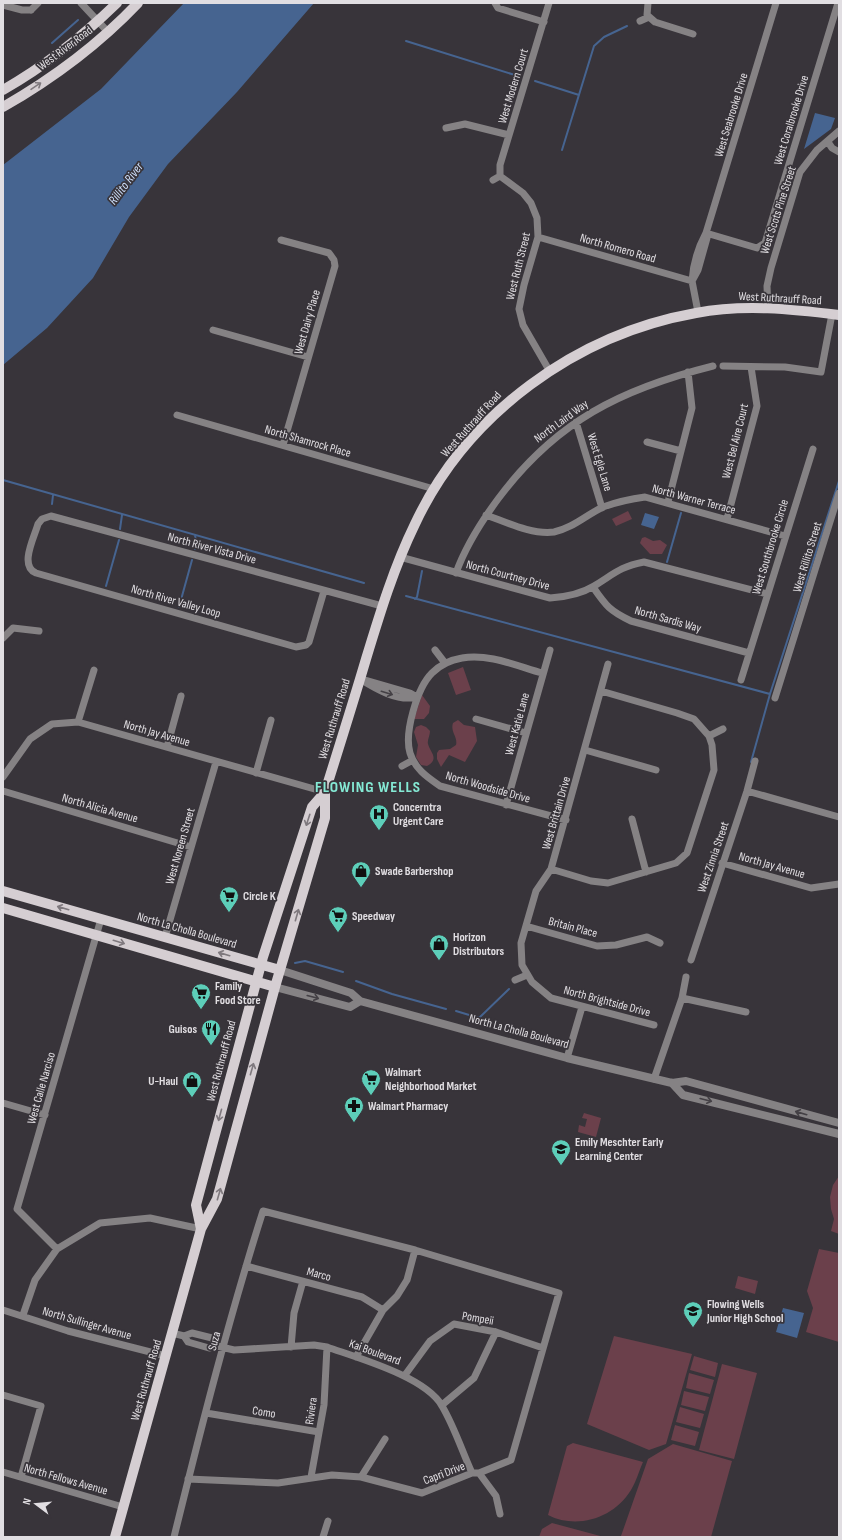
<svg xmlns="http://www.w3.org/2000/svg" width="842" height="1540" font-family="'Sofia Sans Condensed',sans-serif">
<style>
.green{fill:#6b404b}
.water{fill:#466490}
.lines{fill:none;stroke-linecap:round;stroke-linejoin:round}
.stream{stroke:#466490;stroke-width:2}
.minor{stroke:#858284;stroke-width:7}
.tertiary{stroke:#858284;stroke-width:8}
.primary{stroke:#d5ced2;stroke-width:10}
.oneway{stroke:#7f797e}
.oneway2{stroke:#444045}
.labels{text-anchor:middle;stroke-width:3.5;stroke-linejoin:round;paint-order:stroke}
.street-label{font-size:12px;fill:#e1dee2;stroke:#38343a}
.poi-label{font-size:12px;font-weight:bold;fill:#e1dee2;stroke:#38343a;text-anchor:start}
.water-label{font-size:13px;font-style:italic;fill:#cddffb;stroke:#38343a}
.district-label{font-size:16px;font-weight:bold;letter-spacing:1px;fill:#85ead5;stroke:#38343a}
</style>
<rect width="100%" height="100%" fill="#38343a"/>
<path class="green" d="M628,511L632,519L616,526L612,519Z
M645,537L653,541L660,540L667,545L662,554H650L640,543L642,538Z
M463,667L471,690L456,695L448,673Z
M422,695L430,706L429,713L424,719H414Z
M458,720L464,725L475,727L477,741L465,762L449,755L441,767L437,759V753L439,750L450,749L456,745C458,737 450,732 453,723Z
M421,725L426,727L430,731C430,736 427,740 428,744C430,752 440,759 427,766L421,765L416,757L418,745L414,732L416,727Z
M584,1113L601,1118L596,1137L578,1132L579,1125L585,1127L587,1119L582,1118Z
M839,1176V1234L831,1231L834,1219L831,1209L830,1197L833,1185Z
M819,1249L839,1253V1342L806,1332L813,1308L807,1291Z
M738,1276L758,1281L755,1294L735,1288Z
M614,1336L692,1354L666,1444L649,1450L587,1424Z
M694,1356L718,1363L715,1377L690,1370Z
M722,1364L757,1373L734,1459L699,1450Z
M689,1373L714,1380L710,1394L686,1388Z
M684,1391L709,1397L705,1411L681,1405Z
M680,1407L704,1414L700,1428L676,1422Z
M675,1425L699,1432L695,1446L671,1440Z
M573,1443L643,1462C639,1471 636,1482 631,1490C614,1518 577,1530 548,1515L567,1446Z
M673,1444L732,1461L711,1537L621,1536L648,1459Z
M552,1523L604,1537H539L542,1529Z"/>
<path class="water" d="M184,3H314L237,92L168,164L129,217L93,278L47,328L3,365V165L101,89Z
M815,113L835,118L831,129L804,149Z
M645,513L659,517L654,529L641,525Z
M783,1308L804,1313L797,1338L776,1332Z"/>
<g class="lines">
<path class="stream" d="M406,41L518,76
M52,43L78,20
M535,81L579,95
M562,150L594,46L604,37L627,26
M3,480L364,583
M52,504L53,495
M120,529L122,515
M195,535L196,542L195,549
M667,562L681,513
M106,586L119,540
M406,596L770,694
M415,599L417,597L422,571
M179,607L192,560
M751,762L770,694L839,481
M295,963L305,961L343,972
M356,981L392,994L446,1009
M456,1011L479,1018L509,989"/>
<path class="minor" d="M81,3L108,32
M495,3L498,8L544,22
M648,3L647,15L655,22L693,34
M776,3L706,233L757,248L765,243L838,3
M3,5L22,10H31
M31,10L38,3
M640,21L649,17
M446,128L465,124L509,135
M828,142L832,148L839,152
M500,176L523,193L531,203L537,218L538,237L524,285L519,309L523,325L549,370
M500,176V165L549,3
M493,180L500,176
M706,233L707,238L698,270L692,281C693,264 698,248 706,233Z
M538,237L692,281L698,312
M281,240L329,253L334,260L335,266L283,445
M768,309L767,286L771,268L800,172L817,150L839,131
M213,330L308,357
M723,366L785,367L821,372L832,314
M177,415L434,489
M576,422L602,508
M647,442L681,451
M668,502L692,408L688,372
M486,515C506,522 532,535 554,532C573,528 586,515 603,507C617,502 630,499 645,497L785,536
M727,519L757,406L751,367
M400,557L550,598C565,597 581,594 594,586C614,574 619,567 644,562L767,594
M456,573C466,545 481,522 498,499C556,421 621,389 713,366
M593,587C606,606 610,611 631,621L749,653
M324,591L309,642L306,645L296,647L36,573C19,566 34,538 38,524L42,519L51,516L382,606
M3,638L13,628L39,631
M435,650L445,663
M608,664L551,869L536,891L521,943L522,965L532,982L551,998L654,1025
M542,673C517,666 488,653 462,658C450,660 440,665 432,673C417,688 404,733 410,753C415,769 427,777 440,786L566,820
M360,679C376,689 398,702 417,697
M365,680L410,693L417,697
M741,680L813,449
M775,698L839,493
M476,719L526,733
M78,722L94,670
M709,736L723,729
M167,747L181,696
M585,750L656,770
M402,766L413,760
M256,773L271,720
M3,777L30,739L52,724L78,722L325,792
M3,791L191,847
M747,791L839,817
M506,805L550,650
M632,819L646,872
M722,863L811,888L839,884
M551,869L591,881L608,883L676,863L687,853L714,770L712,745L709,736L694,719L677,713L601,691
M526,926L597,946L616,945L647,937L660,943
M165,937L216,762
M691,960L747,791L755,761
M515,980L527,975
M682,998L746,1012
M567,1058L582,1007
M654,1079L682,998L686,977
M3,1103L45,1115
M57,1249L17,1209L101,919
M246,1266L362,1297L383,1310
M3,1310L68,1331L166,1356
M23,1315L35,1280L57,1249L100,1223L150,1218L201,1229
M172,1333L184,1336L192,1333L212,1338L217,1346
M184,1336L188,1342L209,1348L217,1346L234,1350L314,1345L327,1347C358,1358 426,1377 442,1406C454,1426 462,1451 472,1473
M291,1347L294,1313L303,1281
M356,1357L383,1310L397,1296L407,1280L415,1250
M405,1375L430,1341L454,1324L496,1332L543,1348
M3,1395L41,1406L21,1477
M442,1405L474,1378L496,1332
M206,1413L319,1432
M3,1472L123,1507
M479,1473L496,1496L500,1514
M311,1477L324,1405L327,1347
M361,1477L385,1439
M174,1537C201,1428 229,1318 263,1211L415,1250L559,1293L511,1460L479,1473H472L422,1493L361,1477L332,1475L278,1483L188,1479
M323,1537L328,1521"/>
<path class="tertiary" d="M280,970L351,993L360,1001L567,1058L672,1083L686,1081L839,1123
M275,987L350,1007L360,1001
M672,1083L683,1095L839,1134"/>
<path class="primary" d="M3,90C45,66 83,36 117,3
M3,107C52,79 99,44 138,3
M3,891L280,970
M3,908L275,987
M201,1229L196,1205L263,957L312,807L325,792
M115,1537L201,1229L217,1199L275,987L325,818V792C339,747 353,703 366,659C380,613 394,567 415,524C467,413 577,334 696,313C743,304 792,309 839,315"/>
</g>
<defs><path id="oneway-shaft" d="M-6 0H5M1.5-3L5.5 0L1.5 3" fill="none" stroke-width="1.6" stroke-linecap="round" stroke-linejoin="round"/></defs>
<g class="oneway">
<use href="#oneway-shaft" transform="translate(36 86) rotate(-34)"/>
<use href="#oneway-shaft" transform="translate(308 820) rotate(108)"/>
<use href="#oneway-shaft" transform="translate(63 908) rotate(-164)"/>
<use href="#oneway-shaft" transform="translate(297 915) rotate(-74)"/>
<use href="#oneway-shaft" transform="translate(119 942) rotate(17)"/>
<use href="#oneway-shaft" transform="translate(224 954) rotate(-164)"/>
<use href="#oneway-shaft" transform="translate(252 1069) rotate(-74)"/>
<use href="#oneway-shaft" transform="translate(220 1115) rotate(105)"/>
<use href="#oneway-shaft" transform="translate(219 1194) rotate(-74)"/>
</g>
<g class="oneway2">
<use href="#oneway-shaft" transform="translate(387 693) rotate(17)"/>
<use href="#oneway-shaft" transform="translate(313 997) rotate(15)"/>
<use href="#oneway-shaft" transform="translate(706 1100) rotate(14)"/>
<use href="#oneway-shaft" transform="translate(801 1113) rotate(-164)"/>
</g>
<defs>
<g id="hospital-pin" transform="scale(1)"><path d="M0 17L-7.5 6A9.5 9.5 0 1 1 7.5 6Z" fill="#5dceb9" stroke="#38343a"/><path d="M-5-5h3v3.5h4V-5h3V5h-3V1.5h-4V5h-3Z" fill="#111"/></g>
<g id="shop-pin" transform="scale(1)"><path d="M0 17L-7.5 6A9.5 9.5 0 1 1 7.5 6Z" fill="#5dceb9" stroke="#38343a"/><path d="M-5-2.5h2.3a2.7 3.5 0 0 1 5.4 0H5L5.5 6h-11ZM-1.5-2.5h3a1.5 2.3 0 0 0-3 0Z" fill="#111"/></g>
<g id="supermarket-pin" transform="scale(1)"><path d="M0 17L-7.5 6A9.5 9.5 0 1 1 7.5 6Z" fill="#5dceb9" stroke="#38343a"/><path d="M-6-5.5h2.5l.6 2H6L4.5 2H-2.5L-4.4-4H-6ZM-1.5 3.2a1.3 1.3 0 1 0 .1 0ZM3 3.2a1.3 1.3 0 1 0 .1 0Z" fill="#111"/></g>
<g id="restaurant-pin" transform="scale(1)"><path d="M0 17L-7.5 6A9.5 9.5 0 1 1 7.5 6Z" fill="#5dceb9" stroke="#38343a"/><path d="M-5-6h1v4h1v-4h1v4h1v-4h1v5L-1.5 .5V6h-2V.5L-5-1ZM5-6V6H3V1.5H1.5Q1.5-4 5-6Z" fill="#111"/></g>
<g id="pharmacy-pin" transform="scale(1)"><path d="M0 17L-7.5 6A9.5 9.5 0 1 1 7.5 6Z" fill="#5dceb9" stroke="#38343a"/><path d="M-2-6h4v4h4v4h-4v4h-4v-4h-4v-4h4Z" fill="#111"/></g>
<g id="school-pin" transform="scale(1)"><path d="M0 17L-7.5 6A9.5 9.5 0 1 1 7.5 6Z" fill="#5dceb9" stroke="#38343a"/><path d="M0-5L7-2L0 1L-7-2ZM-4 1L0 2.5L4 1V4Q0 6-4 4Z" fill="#111"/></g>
</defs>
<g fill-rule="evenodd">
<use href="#hospital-pin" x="379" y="814"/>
<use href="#shop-pin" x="361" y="871"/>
<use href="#supermarket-pin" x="229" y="896"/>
<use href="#supermarket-pin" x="338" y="916"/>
<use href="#shop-pin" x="439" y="944"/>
<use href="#supermarket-pin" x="201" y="993"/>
<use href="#restaurant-pin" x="211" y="1029"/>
<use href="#supermarket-pin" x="371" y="1079"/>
<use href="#shop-pin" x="192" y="1081"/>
<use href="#pharmacy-pin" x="354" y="1106"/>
<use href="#school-pin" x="561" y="1149"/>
<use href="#school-pin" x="693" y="1311"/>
</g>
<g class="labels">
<g class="street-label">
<text transform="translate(65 48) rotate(-37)" y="4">West River Road</text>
<text transform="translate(513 86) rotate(-73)" y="4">West Modern Court</text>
<text transform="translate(731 115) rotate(-73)" y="4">West Seabrooke Drive</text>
<text transform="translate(791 120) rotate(-73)" y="4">West Coralbrooke Drive</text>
<text transform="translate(778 210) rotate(-72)" y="4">West Scots Pine Street</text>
<text transform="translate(618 248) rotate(16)" y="4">North Romero Road</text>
<text transform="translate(518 266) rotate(-76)" y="4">West Ruth Street</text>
<text transform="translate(780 298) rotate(3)" y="4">West Ruthrauff Road</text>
<text transform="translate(307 322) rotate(-74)" y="4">West Dairy Place</text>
<text transform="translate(561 421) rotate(-36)" y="4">North Laird Way</text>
<text transform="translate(471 424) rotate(-48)" y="4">West Ruthrauff Road</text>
<text transform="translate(308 441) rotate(16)" y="4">North Shamrock Place</text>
<text transform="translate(735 441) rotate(-76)" y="4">West Bel Aire Court</text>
<text transform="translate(600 462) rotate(73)" y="4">West Egle Lane</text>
<text transform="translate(694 499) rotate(15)" y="4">North Warner Terrace</text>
<text transform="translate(770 547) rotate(-73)" y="4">West Southbrooke Circle</text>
<text transform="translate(212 548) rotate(15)" y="4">North River Vista Drive</text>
<text transform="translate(807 557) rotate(-73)" y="4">West Rillito Street</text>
<text transform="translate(508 575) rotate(15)" y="4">North Courtney Drive</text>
<text transform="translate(176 601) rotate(16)" y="4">North River Valley Loop</text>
<text transform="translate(668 619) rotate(16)" y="4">North Sardis Way</text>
<text transform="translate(334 719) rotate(-73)" y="4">West Ruthrauff Road</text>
<text transform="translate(517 724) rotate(-75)" y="4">West Katie Lane</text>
<text transform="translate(157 733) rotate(16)" y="4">North Jay Avenue</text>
<text transform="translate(488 787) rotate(16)" y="4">North Woodside Drive</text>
<text transform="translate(100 808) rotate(16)" y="4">North Alicia Avenue</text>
<text transform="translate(556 813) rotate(-74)" y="4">West Brittain Drive</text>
<text transform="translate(180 846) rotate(-74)" y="4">West Noreen Street</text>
<text transform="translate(713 857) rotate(-71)" y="4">West Zinnia Street</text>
<text transform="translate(772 865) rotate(16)" y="4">North Jay Avenue</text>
<text transform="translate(573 927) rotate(15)" y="4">Britain Place</text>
<text transform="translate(187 930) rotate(16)" y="4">North La Cholla Boulevard</text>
<text transform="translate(607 1001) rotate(15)" y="4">North Brightside Drive</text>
<text transform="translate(519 1031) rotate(15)" y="4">North La Cholla Boulevard</text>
<text transform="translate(221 1061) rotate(-75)" y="4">West Ruthrauff Road</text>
<text transform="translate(41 1088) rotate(-74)" y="4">West Calle Narciso</text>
<text transform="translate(319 1274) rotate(15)" y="4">Marco</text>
<text transform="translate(478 1318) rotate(10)" y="4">Pompeii</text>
<text transform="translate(87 1323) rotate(16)" y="4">North Sullinger Avenue</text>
<text transform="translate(214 1341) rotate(-75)" y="4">Suza</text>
<text transform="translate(375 1352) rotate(20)" y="4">Kai Boulevard</text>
<text transform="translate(146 1380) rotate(-74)" y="4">West Ruthrauff Road</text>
<text transform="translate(311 1411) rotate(-82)" y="4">Riviera</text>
<text transform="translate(264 1412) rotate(9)" y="4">Como</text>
<text transform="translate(444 1473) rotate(-21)" y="4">Capri Drive</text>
<text transform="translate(66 1479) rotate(16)" y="4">North Fellows Avenue</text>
</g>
<g class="poi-label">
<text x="393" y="811">Concerntra<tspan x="393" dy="14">Urgent Care</tspan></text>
<text x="375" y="875">Swade Barbershop</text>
<text x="243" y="900">Circle K</text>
<text x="352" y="920">Speedway</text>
<text x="453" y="941">Horizon<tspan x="453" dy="14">Distributors</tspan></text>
<text x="215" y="990">Family<tspan x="215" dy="14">Food Store</tspan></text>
<text x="197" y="1033" text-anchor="end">Guisos</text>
<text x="385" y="1076">Walmart<tspan x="385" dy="14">Neighborhood Market</tspan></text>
<text x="178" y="1085" text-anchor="end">U-Haul</text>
<text x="368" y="1110">Walmart Pharmacy</text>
<text x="575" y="1146">Emily Meschter Early<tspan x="575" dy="14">Learning Center</tspan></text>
<text x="707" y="1308">Flowing Wells<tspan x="707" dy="14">Junior High School</tspan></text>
</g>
<g class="water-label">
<text transform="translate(125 183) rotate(-53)" y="5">Rillito River</text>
</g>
<g class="district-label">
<text x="368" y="792">FLOWING WELLS</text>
</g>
</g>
<rect width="842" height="1540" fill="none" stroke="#e1dee2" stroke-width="8"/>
<g transform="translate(36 1504) rotate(286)" stroke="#38343a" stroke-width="3" paint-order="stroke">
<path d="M0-3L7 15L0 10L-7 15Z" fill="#e1dee2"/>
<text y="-6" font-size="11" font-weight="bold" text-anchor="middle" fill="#e1dee2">N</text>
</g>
</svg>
